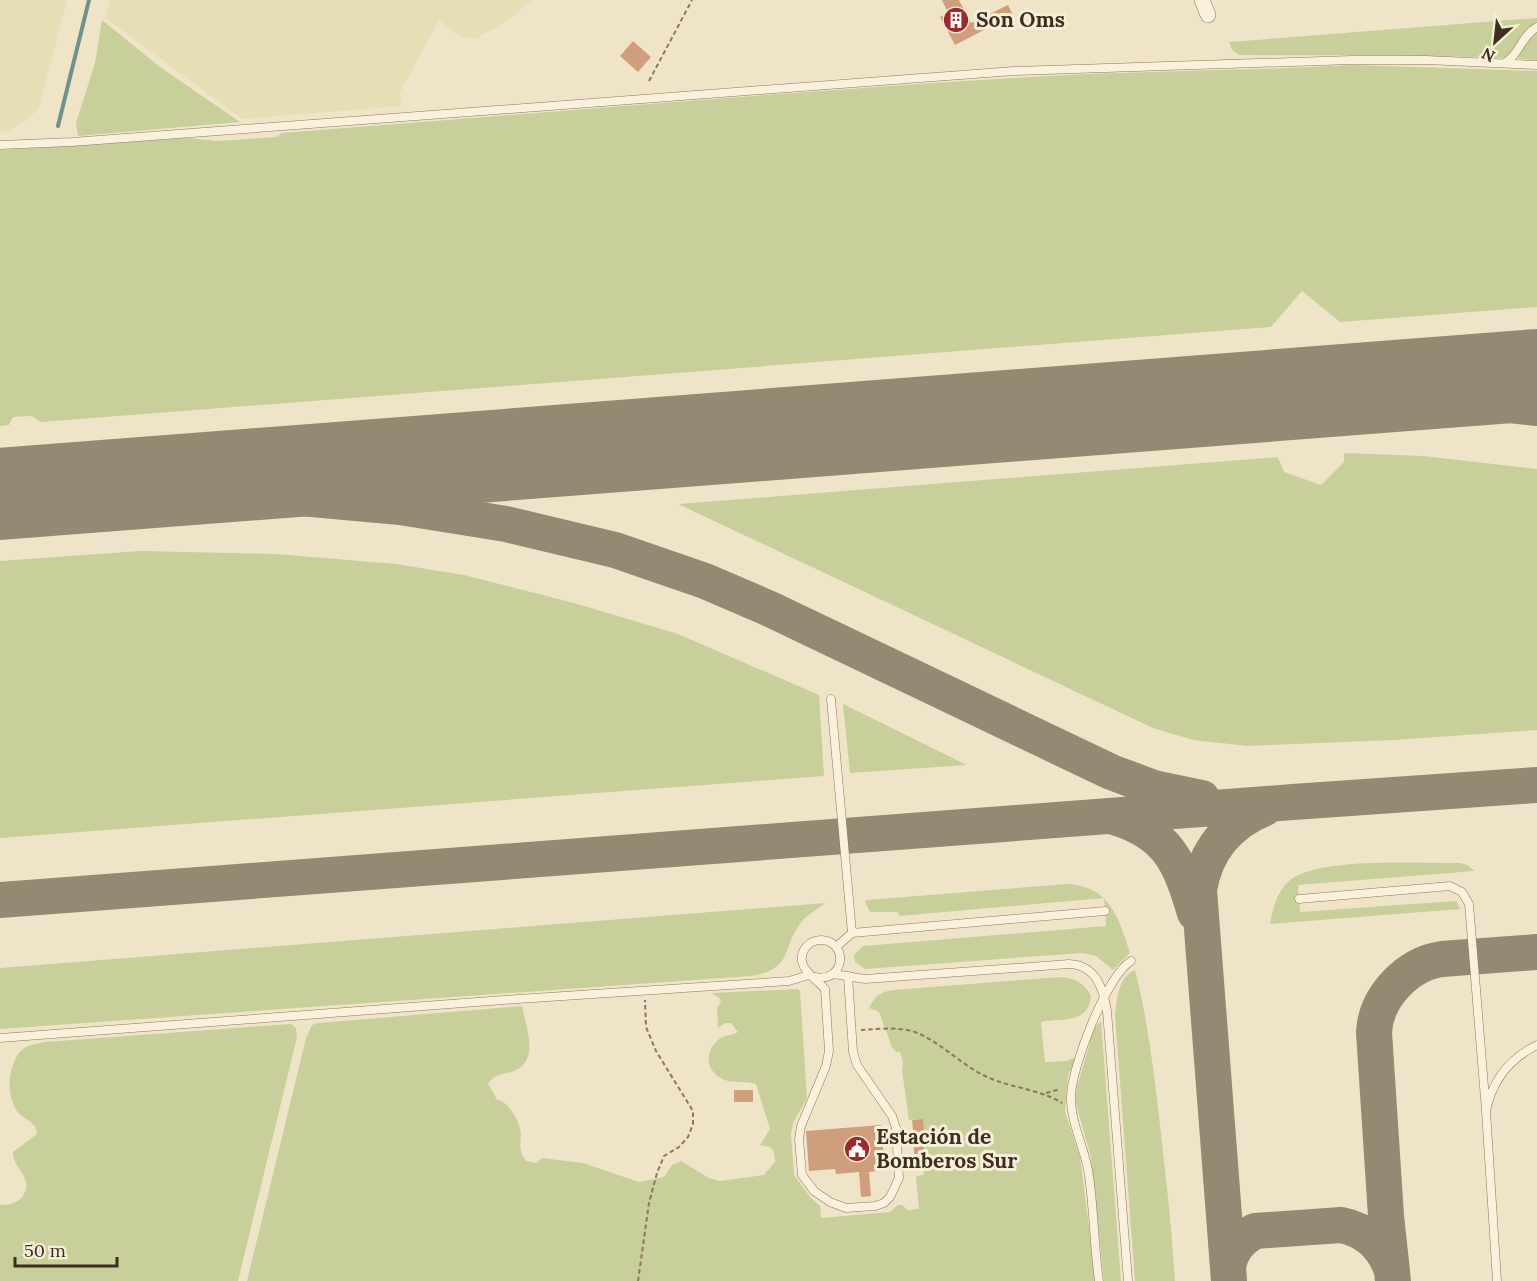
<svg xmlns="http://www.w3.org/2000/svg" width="1537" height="1281" font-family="Lora,serif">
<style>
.farmland{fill:#e6deb5}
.green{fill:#c9cf9b}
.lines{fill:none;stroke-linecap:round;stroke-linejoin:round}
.stream{stroke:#6f938a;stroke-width:4}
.taxiway{stroke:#968974;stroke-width:36}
.runway{stroke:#968974;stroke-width:92}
.building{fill:#cf9f7d}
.service-casing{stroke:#8d765c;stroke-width:9}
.minor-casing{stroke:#8d765c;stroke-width:16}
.path{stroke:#8d765c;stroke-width:2;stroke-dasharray:4.5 3;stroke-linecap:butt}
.service{stroke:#faf1dc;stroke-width:8}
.minor{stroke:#faf1dc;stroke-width:15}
.labels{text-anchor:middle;stroke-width:6;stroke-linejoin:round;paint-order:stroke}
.poi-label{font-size:21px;font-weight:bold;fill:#3d2e20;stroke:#f7eed8;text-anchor:start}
</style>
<rect width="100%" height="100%" fill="#f0e4c8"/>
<path class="farmland" d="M0,0H67L39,108L26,121L9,131L0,132Z
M110,0H532L506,22L475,39L459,36L439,20L399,94L402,106L242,119L106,18Z"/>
<path class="green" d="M1537,18V23C1520,30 1519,52 1502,58C1415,54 1327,56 1239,55L1232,50L1229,42Z
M102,20L160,67L240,122L78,136L76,123L95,63Z
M1537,31V60L1519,59L1518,56L1528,38Z
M1353,65L1537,71V307L1340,322L1302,291L1271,327L40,422L32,416L13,417L9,425L0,426V150L188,138L217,141L277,137L282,133C531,114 780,92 1029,77C1137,71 1245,71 1353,65Z
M1344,453L1423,456L1537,469V730L1395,740L1248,746L1193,740L1153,728L678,504L1278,457L1284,472L1321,485L1344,462Z
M140,551L276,554L396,564L464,575L574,603L678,634L819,695L824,776L0,838V561Z
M843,704L967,765L850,773Z
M1460,863L1467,865L1475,871L1298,885L1300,912L1454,901L1457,902L1460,909L1270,924C1273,908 1276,894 1288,882C1316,856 1421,864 1460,863Z
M1067,884C1110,886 1119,918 1130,953L1113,970L1096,956L1082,953L865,969L855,962L854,955L863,946L1106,926L1104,898L899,916L898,912H870L865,902L866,900Z
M825,903C817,910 807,914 800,924C781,950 793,969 751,976L0,1029V968Z
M1135,970C1148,1021 1154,1072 1160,1125C1166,1177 1172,1229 1175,1281H1135L1115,1015C1117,999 1118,977 1135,970Z
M1061,977C1074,978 1085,983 1091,996C1088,1025 1064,1017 1041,1022L1045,1062L1067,1061L1077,1056L1068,1075L1065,1112L1080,1157L1096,1281H247L306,1038L312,1025L318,1023L522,1006C525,1024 539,1057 518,1069C505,1076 499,1071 488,1083L497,1100C507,1100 517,1118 520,1128C523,1142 516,1147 526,1161L536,1163L542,1158L583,1163L639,1182L664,1177L672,1165L681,1161L709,1178L720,1181L764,1175L775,1162L774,1152L770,1147L760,1145L770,1129L756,1084C747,1081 737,1083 728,1081C708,1076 702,1055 717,1041C722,1035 732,1036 738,1032L731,1023H725L718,1028L717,1008L721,1002L719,998L712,993L798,989L800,991L807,1098L793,1123L791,1134L794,1175L810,1197L820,1206L821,1218L890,1212L898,1205H902L908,1210L919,1209L916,1176L924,1175L922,1160H925L923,1119L909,1120L902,1070L903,1062L900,1052H896L892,1047L879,1012L869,1008C876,995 880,992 894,990Z
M1101,1021L1121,1281H1104L1093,1176L1091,1157L1076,1104V1091L1094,1028Z
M291,1024L296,1028L297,1037L238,1281H0V1205C9,1205 16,1204 22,1197C36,1178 11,1167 13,1152L37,1134C36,1120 24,1121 17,1111C6,1095 8,1068 19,1053C25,1045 35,1044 45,1042Z"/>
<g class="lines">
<path class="stream" d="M58,126L89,0"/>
<path class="taxiway" d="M1291,394H1412L1537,408
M0,497L171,492L279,496L400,507L506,524L615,550L705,581L770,609L1111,772L1154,788L1202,798
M1114,817C1168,833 1180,862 1195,913
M0,900L1293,802L1537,785
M1228,1267C1231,1250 1240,1239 1255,1231L1341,1225C1366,1230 1384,1246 1392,1271
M1229,1281L1199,890C1205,851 1228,823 1265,808
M1393,1281L1386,1216L1374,1032C1376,997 1407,964 1442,959L1537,952"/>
<path class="runway" d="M0,494L1537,375"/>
</g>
<path class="building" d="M942,0H959L971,23L1008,5L1013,15L955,45L940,17L948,13Z
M633,41L651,57L638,72L620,56Z
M734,1090H753V1102H734Z
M923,1119L925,1139L914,1140L912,1120Z
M881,1125L885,1170L869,1172L871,1196L861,1197L859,1172L836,1174L835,1169L809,1171L806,1131Z
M923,1140L925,1160L915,1161L913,1141Z"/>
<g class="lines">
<g class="service-casing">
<path id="service" d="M1504,63C1519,56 1521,36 1537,27
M0,145L72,142L1014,71L1352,60H1426L1537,65
M831,699L852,933
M1299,899L1450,886L1462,892L1469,904L1486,1111
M836,947L852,933L1105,911
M833,974L865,979L1069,964C1096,965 1103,988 1107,1011L1128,1281
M815,977C845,983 849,942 822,940C816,940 810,942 806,947C792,965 815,978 825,989L829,1051L826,1066L801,1126L799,1139L802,1175L814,1191L830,1202L846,1208L875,1206L884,1203L890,1197L899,1178L896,1128L892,1116L857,1065L853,1052L848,976
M0,1038L518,999L789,981L809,975
M1099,1281C1094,1246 1094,1211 1089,1176C1086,1150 1070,1123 1071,1096C1072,1066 1106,977 1131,961
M1497,1281L1486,1111C1492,1081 1509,1059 1537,1045"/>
</g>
<g class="minor-casing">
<path id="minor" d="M1202,0L1208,15"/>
</g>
<path class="path" d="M649,81L692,0
M861,1030C877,1029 896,1027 912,1031C940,1040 963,1068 992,1079C1014,1088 1041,1090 1062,1103
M1046,1093L1060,1089
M638,1281L649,1203L657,1173L664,1156L679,1147L688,1137L693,1124V1111L656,1051L646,1027L645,1000"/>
<use href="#service" class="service"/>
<use href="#minor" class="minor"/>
</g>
<defs>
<g id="building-disc" transform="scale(1.35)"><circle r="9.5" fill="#9e2a2b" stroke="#f7eed8"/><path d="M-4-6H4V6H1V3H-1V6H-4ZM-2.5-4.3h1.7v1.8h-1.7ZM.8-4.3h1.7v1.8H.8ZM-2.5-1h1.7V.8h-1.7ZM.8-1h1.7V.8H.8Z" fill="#fff"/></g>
<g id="civic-disc" transform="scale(1.35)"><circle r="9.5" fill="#9e2a2b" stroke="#f7eed8"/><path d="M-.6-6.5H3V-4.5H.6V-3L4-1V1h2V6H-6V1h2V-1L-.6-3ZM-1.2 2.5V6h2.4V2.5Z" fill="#fff"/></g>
</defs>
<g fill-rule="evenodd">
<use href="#building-disc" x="956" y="20"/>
<use href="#civic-disc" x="857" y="1149"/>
</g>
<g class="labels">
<g class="poi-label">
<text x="976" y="27">Son Oms</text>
<text x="876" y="1144">Estación de<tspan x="876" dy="24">Bomberos Sur</tspan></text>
</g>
</g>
<g transform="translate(1495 42) rotate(207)" stroke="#f7eed8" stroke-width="4.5" paint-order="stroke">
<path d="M0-4.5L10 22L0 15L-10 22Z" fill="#3d2e20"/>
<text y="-9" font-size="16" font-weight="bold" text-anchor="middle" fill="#3d2e20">N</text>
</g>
<path d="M15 1257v9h102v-9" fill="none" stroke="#3d2e20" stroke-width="3"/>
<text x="24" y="1257" font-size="18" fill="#3d2e20" stroke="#f7eed8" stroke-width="4.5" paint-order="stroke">50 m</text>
</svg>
